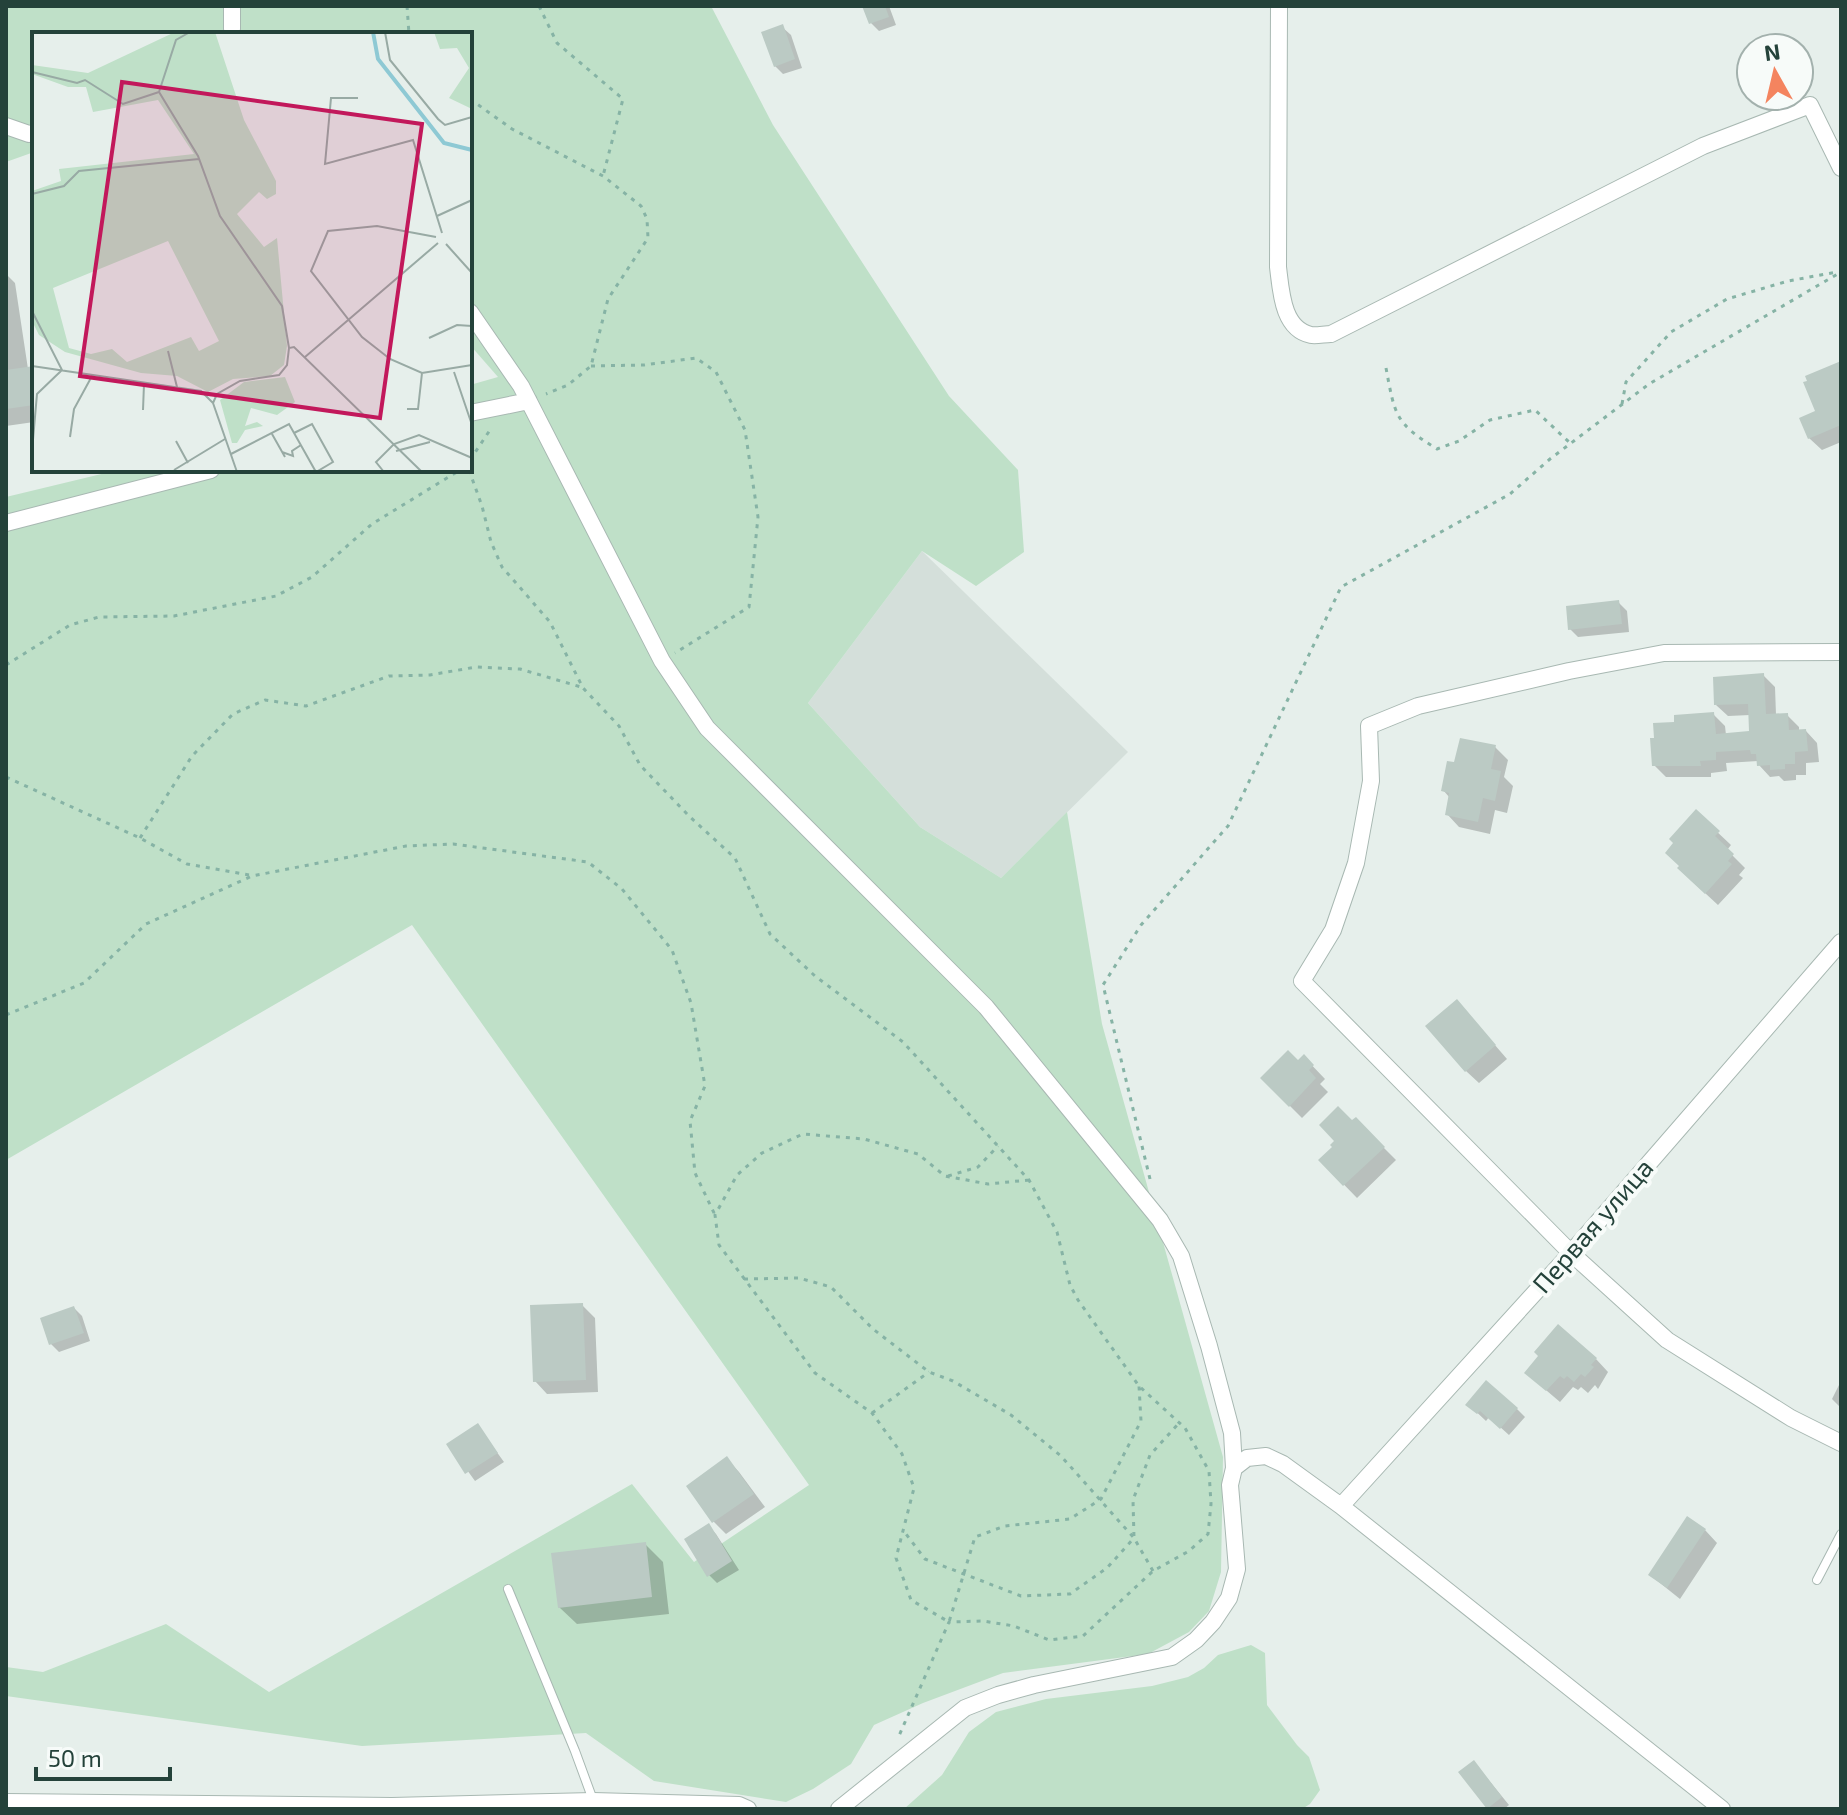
<svg xmlns="http://www.w3.org/2000/svg" width="1847" height="1815" font-family="'Exo 2',sans-serif">
<style>
.built{fill:#d4dfda}
.green{fill:#bfe0c8}
.shadow{fill:#0003}
.building{fill:#bbcac4}
.lines{fill:none;stroke-linecap:round;stroke-linejoin:round}
.service-casing{stroke:#a8b8b2;stroke-width:10}
.minor-casing{stroke:#a8b8b2;stroke-width:18}
.path{stroke:#86b3a5;stroke-width:3;stroke-dasharray:4 6;stroke-linecap:butt}
.service{stroke:#fff;stroke-width:8}
.minor{stroke:#fff;stroke-width:16}
.labels{text-anchor:middle;stroke-width:8;stroke-linejoin:round;paint-order:stroke}
.street-label{font-size:26px;fill:#24423a;stroke:#f7fbf9}
.inset-river{fill:none;stroke:#8ec9d4;stroke-width:4}
.inset-road{fill:none;stroke:#98aaa4;stroke-width:2}
.view{fill:#c2185b;fill-opacity:0.15;stroke:#c2185b;stroke-width:4}
.inset-edge{fill:none;stroke:#24423a;stroke-width:4}
</style>
<rect width="100%" height="100%" fill="#e6efeb"/>
<path class="built" d="M922,551L1128,752L1001,878L920,827L808,703Z"/>
<path class="green" d="M6,6H711L773,125L949,396L1018,470L1024,552L976,586L922,551L808,703L920,827L1001,878L1067,812L1102,1024L1223,1457L1221,1572L1209,1611L1189,1632L1148,1654L1003,1673L923,1703L874,1725L851,1764L813,1789L786,1802L654,1781L586,1733L362,1746L6,1696V1667L43,1672L166,1624L269,1692L632,1484L694,1562L809,1485L412,925L6,1160V497L118,470H470V385L498,377L470,345V34H34V152L6,162Z
M1251,1645L1265,1653L1267,1705L1297,1745L1309,1757L1320,1790L1310,1804L1302,1809H904L942,1775L969,1732L996,1712L1046,1699L1152,1686L1188,1677L1204,1668L1218,1655Z"/>
<path class="shadow" d="M864,6H889L896,25L879,31L871,23Z
M782,27L791,35L802,68L783,74L775,66Z
M6,274L15,283L28,369L34,368V422L6,426Z
M1841,363V442L1822,450L1809,438L1818,412Z
M1619,603L1627,611L1629,632L1578,637L1570,629Z
M1763,675L1775,687L1776,715H1787L1799,727V731H1806L1817,743L1819,762L1806,763V775H1796V780L1784,781L1779,776L1770,777L1759,765L1758,761L1726,763L1727,771L1711,773V777H1666L1654,765L1676,724L1713,714L1725,726L1726,735L1751,733L1750,715L1728,716L1716,705Z
M1495,747L1508,760L1504,777L1513,786L1507,813L1495,810L1490,834L1459,827L1447,814L1450,798L1443,790L1456,765Z
M1696,812L1731,845L1727,850L1745,868L1739,875L1743,878L1718,905L1692,881Z
M1469,1015L1507,1059L1479,1083L1466,1071Z
M1304,1057L1325,1079L1320,1084L1328,1092L1302,1118L1262,1078L1298,1063Z
M1356,1120L1396,1160L1357,1198L1321,1161Z
M582,1305L595,1318L598,1392L547,1394L535,1381Z
M74,1308L82,1316L90,1341L59,1352L51,1344Z
M1596,1359L1608,1372L1598,1389L1595,1385L1588,1393L1581,1387L1578,1390L1573,1387L1560,1402L1540,1385Z
M1841,1381V1408L1832,1399Z
M1468,1404L1517,1409L1525,1417L1509,1435L1489,1417L1486,1421Z
M478,1426L504,1462L475,1481L449,1445Z
M727,1459L739,1472L765,1507L726,1534L714,1522L688,1486Z
M708,1526L716,1534L739,1570L717,1583L709,1575Z
M1705,1530L1717,1543L1680,1599L1650,1575Z
M645,1544L663,1562L669,1614L577,1624L559,1607Z
M1474,1762L1509,1805L1504,1809H1489L1461,1772Z"/>
<path class="building" d="M862,6H885L889,17L869,24Z
M783,24L795,59L774,67L761,32Z
M1841,361V425L1808,439L1799,418L1815,411L1803,382L1807,381L1805,376Z
M34,366V405L6,409V370Z
M1619,600L1622,624L1568,630L1566,606Z
M1764,673L1766,714L1788,713L1789,730L1806,729L1808,751L1795,752V764H1785V769L1770,770V765L1757,766L1756,754H1751L1750,750L1716,752V760L1700,761L1701,766H1652L1650,738H1654L1653,723L1674,722V715L1714,712L1716,734L1749,731L1748,704L1714,705L1713,677Z
M1460,738L1496,745L1491,769L1501,771L1495,801L1483,798L1478,822L1445,815L1449,793L1441,791L1447,761L1454,762Z
M1696,809L1720,831L1715,836L1734,854L1728,861L1732,864L1705,894L1677,868L1679,866L1665,853L1673,843L1669,839Z
M1457,999L1496,1045L1465,1072L1425,1026Z
M1288,1050L1298,1060L1304,1054L1314,1065L1309,1070L1316,1078L1289,1107L1260,1078Z
M1338,1106L1352,1120L1356,1117L1385,1147L1343,1186L1318,1160L1332,1147L1330,1145L1334,1141L1319,1125Z
M583,1303L586,1380L533,1382L530,1305Z
M74,1306L84,1333L49,1345L40,1318Z
M1558,1324L1597,1358L1591,1365L1594,1367L1585,1377L1581,1374L1574,1382L1567,1376L1564,1379L1560,1376L1546,1391L1524,1373L1538,1356L1534,1352Z
M1486,1380L1518,1408L1500,1429L1480,1411L1477,1414L1465,1405Z
M478,1423L498,1453L465,1474L446,1444Z
M727,1456L754,1494L712,1523L686,1486Z
M1687,1516L1706,1529L1667,1588L1648,1575Z
M709,1523L732,1561L707,1577L684,1539Z
M646,1542L652,1597L558,1608L551,1553Z
M1474,1760L1502,1797L1487,1809L1458,1772Z"/>
<g class="lines">
<g class="service-casing">
<path id="service" d="M1817,1580L1841,1534
M508,1589L575,1751L593,1800"/>
</g>
<g class="minor-casing">
<path id="minor" d="M232,6V29
M1279,6L1278,267C1281,290 1282,329 1311,335C1316,336 1325,334 1331,334L1703,146L1810,105L1841,168
M6,126L29,134L34,133
M470,312L521,386L662,661L707,728L986,1007L1160,1220L1181,1256L1209,1346L1232,1433L1234,1468
M470,413L529,401
M6,523L211,470
M1841,652L1664,653L1569,671L1418,706L1369,726L1371,781L1356,863L1333,930L1302,981L1571,1253L1667,1340L1791,1418L1841,1443
M1341,1506L1571,1253L1841,942
M6,1802L392,1806L593,1801L739,1805L748,1809
M839,1809L965,1708L998,1695L1034,1685L1172,1657L1196,1640L1213,1622L1229,1598L1237,1569L1230,1485L1234,1468L1247,1458L1266,1456L1283,1464L1341,1506L1722,1809"/>
</g>
<path class="path" d="M407,6L409,34
M539,6L557,43L623,99L603,176
M470,99L512,129L603,176L641,206L647,219L648,238L608,299L591,366L568,385L546,394
M591,366L644,365L696,358L716,372L745,430L758,517L749,607L675,653
M1386,368C1395,416 1395,423 1437,449L1459,441L1490,420L1535,410L1570,443
M1622,404L1626,382L1671,332L1727,299L1788,281L1837,272
M470,460L492,427
M469,470L482,506L491,542L502,567L550,622L583,688L619,726L640,765L689,816L735,858L770,934L815,976L903,1042L1029,1180L1057,1232L1070,1285L1078,1300L1139,1386L1185,1428L1209,1471L1211,1504L1208,1534L1189,1551L1153,1571L1083,1636L1049,1640L1014,1626L983,1621L949,1622L898,1738
M6,665L70,625L99,617L174,616L276,596L312,577L372,524L460,470
M6,777L140,838L187,864L249,875
M140,838L192,756L233,714L265,700L306,706L389,676L430,675L476,667L520,669L581,687
M6,1015L84,983L146,924L252,876L406,846L453,844L588,862L622,889L672,950L691,1003L705,1086L690,1121L695,1173L715,1215
M948,1176L978,1167L998,1146
M1150,1179L1103,985L1141,925L1228,826L1341,587L1510,494L1550,459L1649,384L1841,272
M1029,1180L988,1184L945,1176L918,1154L864,1139L803,1134L762,1153L737,1175L715,1215L719,1245L815,1373L872,1413L902,1454L914,1488L896,1558L911,1600L949,1622L975,1537L1005,1526L1070,1519L1101,1499L1141,1421L1139,1386
M744,1279L799,1278L831,1287L873,1329L929,1372L953,1381L1011,1415L1061,1456L1134,1538L1107,1568L1070,1594L1021,1596L925,1559L903,1530
M872,1413L929,1372
M1153,1571L1134,1538L1133,1500L1150,1455L1179,1423"/>
<use href="#service" class="service"/>
<use href="#minor" class="minor"/>
</g>
<g class="labels">
<g class="street-label">
<text transform="translate(1593 1226) rotate(-49)" y="9">Первая улица</text>
</g>
</g>
<g transform="translate(32 32)">
<rect width="440" height="440" fill="#e6efeb"/>
<path d="M143,0H183L212,88L244,149V162L235,167L227,160L205,182L232,215L245,206L255,314L252,333L238,344L201,347L176,360L145,344L109,341L33,320L7,303L0,289V159L29,149L27,137L162,122L126,68L61,80L54,55H36L0,42V33L56,41ZM136,209L187,309L167,319L159,305L95,330L80,317L59,322L37,316L21,256ZM402,0H440V77L417,66L437,36L425,16L408,17ZM253,345L263,370L245,383L219,376L213,394L225,390L231,394L213,398L205,411H200L188,368L212,350Z" fill="#bfe0c8" fill-rule="evenodd"/>
<path class="inset-river" d="M341,0L346,27L412,111L440,118"/>
<path class="inset-road" d="M353,0L358,28L406,87L413,93L440,85M0,40L45,51L53,48L91,72L127,60L166,124L188,184L250,274L257,316M127,60L144,8L158,0M326,66H299L293,132L381,108L410,201M0,162L32,154L47,139L167,127M405,184L440,168M404,205L345,194L296,199L279,239L330,305L358,327L390,341L440,333M414,212L440,241M0,279L30,338L5,362L0,419M397,306L425,293L440,294M136,319L145,355M273,325L406,211M0,334L169,359L181,371L205,440M422,340L440,393M181,371L185,362L208,349L247,343L255,333L257,316L262,315L390,440M375,377H386L390,341M111,378L112,352M240,402L253,425M38,405L42,377L60,344M144,409L156,431M364,419L398,410M250,420L261,424L260,419L269,413M199,422L257,392L284,440L301,430L280,392L262,401M142,438L193,407M352,440L344,430L362,412L387,403L440,426"/>
<path class="view" d="M90,50L390,92L348,386L48,344Z"/>
<rect width="440" height="440" class="inset-edge"/>
</g>
<rect width="1847" height="1815" fill="none" stroke="#24423a" stroke-width="16"/>
<g transform="translate(1775 72) rotate(352)"><circle r="38" fill="#f7fbf9" stroke="#a3b1ad" stroke-width="2"/>
<path d="M0-6L14 30L0 20L-14 30Z" fill="#f4845f"/>
<text y="-12" font-size="22" font-weight="bold" text-anchor="middle" fill="#24423a">N</text>
</g>
<path d="M36 1767v12h134v-12" fill="none" stroke="#24423a" stroke-width="4"/>
<text x="48" y="1767" font-size="24" fill="#24423a" stroke="#f7fbf9" stroke-width="6" paint-order="stroke">50 m</text>
</svg>
